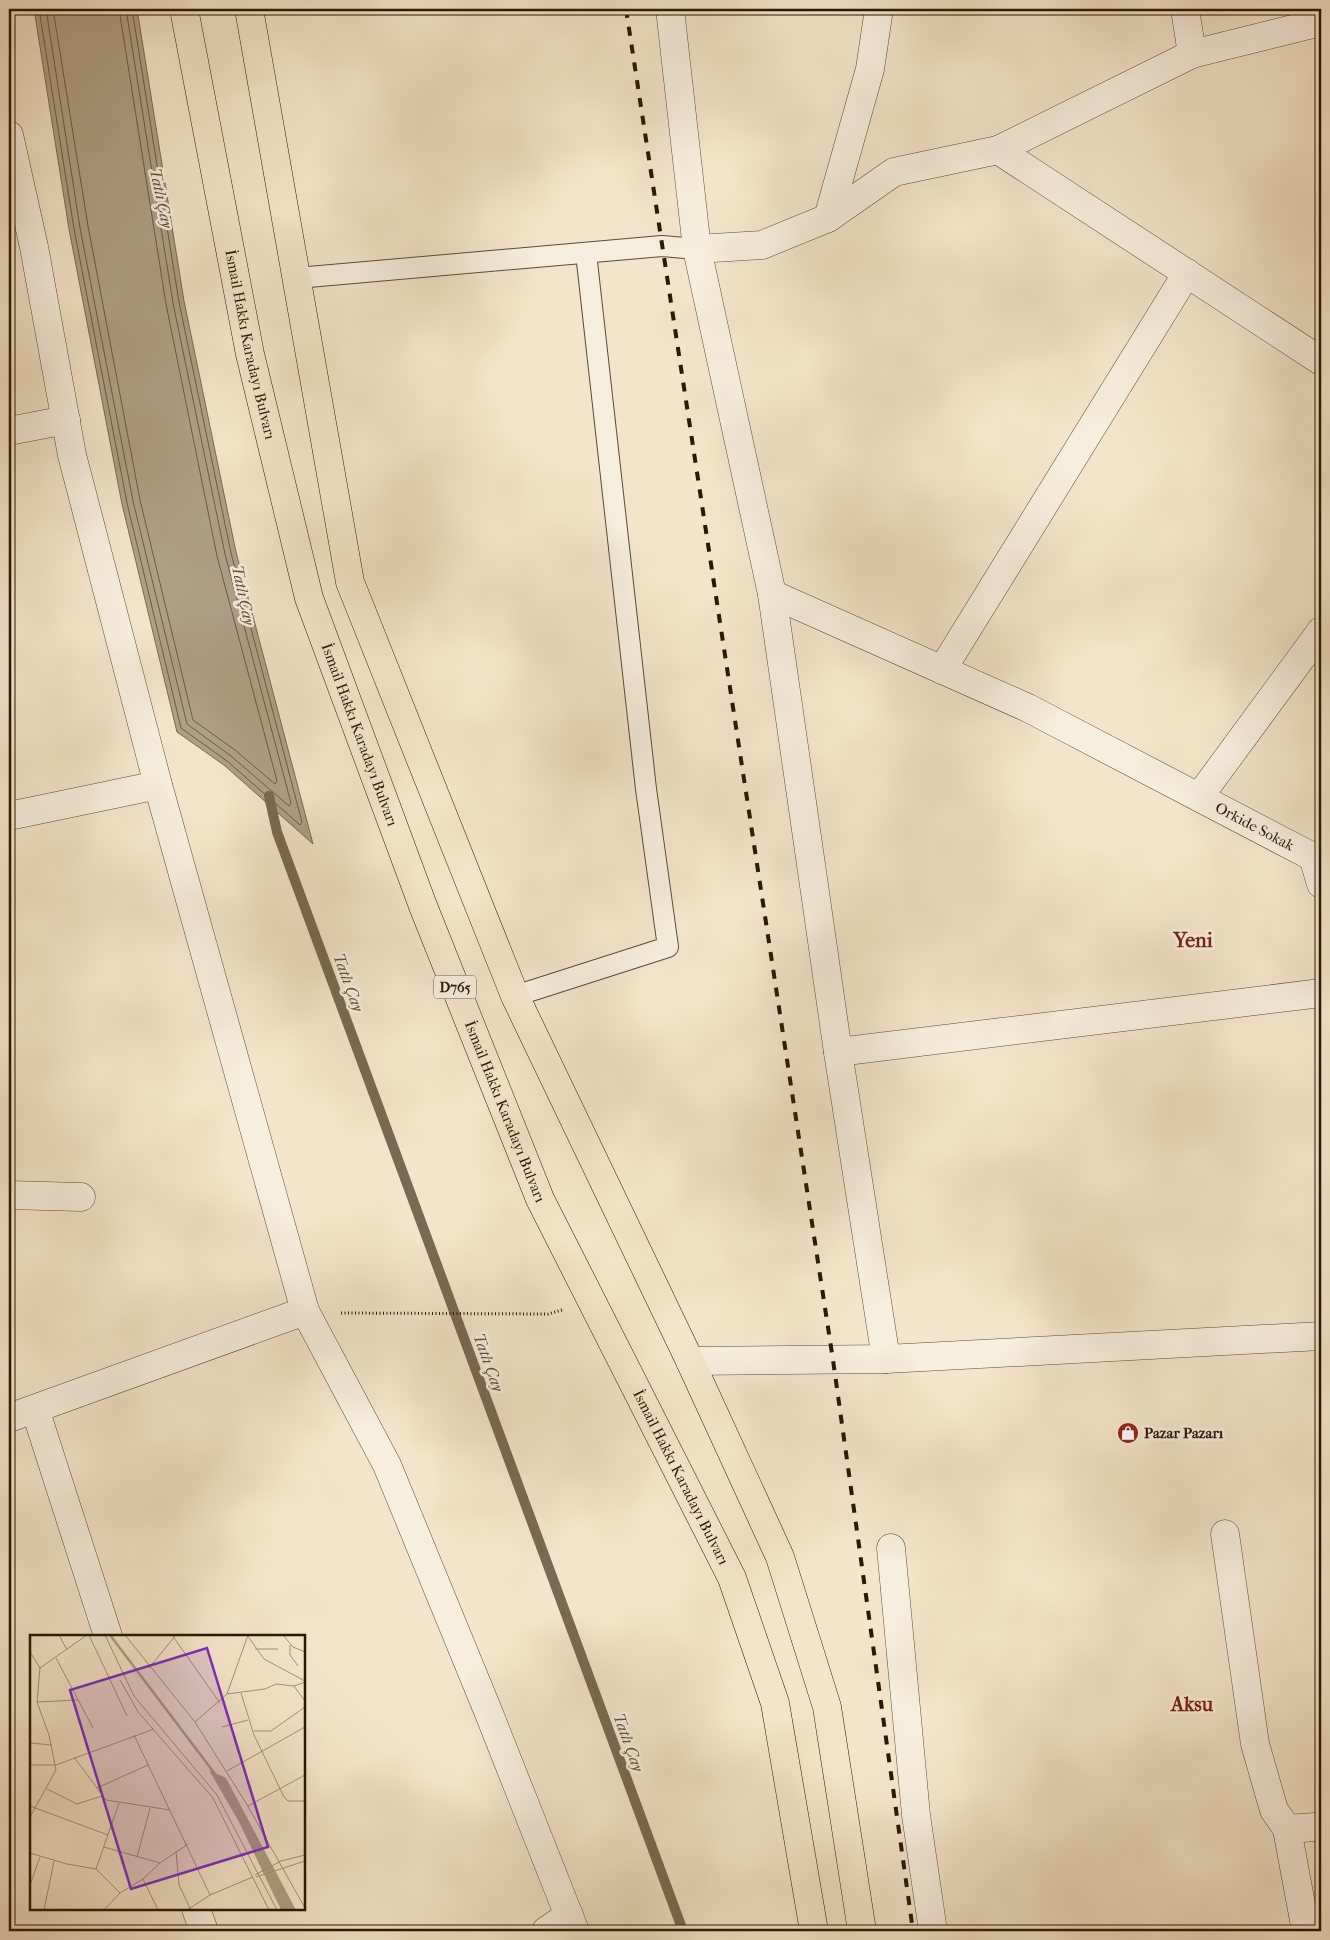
<svg xmlns="http://www.w3.org/2000/svg" width="1330" height="1940" font-family="'IM FELL French Canon',serif">
<style>
.water{fill:#af9f87;stroke:#7a6953}
.lines{fill:none;stroke-linecap:round;stroke-linejoin:round}
.shore{stroke:#6c5b46;stroke-width:1}
.stream{stroke:#7a6953;stroke-width:10}
.service-casing{stroke:#5c4a37;stroke-width:22}
.minor-casing{stroke:#5c4a37;stroke-width:29}
.tertiary-casing{stroke:#5c4a37;stroke-width:29}
.trunk-casing{stroke:#2a1706;stroke-width:29}
.path{stroke:#2a1706;stroke-width:3;stroke-dasharray:1 2.5;stroke-linecap:butt}
.service{stroke:#f8eedd;stroke-width:20}
.minor{stroke:#f8eedd;stroke-width:28}
.tertiary{stroke:#f8eedd;stroke-width:28}
.trunk{stroke:#f4e5ca;stroke-width:28}
.rail{stroke:#2a1706;stroke-width:4;stroke-dasharray:9 9;stroke-linecap:butt}
.labels{text-anchor:middle;stroke-width:5;stroke-linejoin:round;paint-order:stroke}
.shield{fill:#f8eedd;stroke:#685846;stroke-width:1}
.shield-label{font-size:14px;font-weight:bold;fill:#2a1706}
.street-label{font-size:15px;fill:#2a1706;stroke:#f8eedd}
.poi-label{font-size:15px;font-weight:bold;fill:#2a1706;stroke:#f8eedd;text-anchor:start}
.water-label{font-size:16px;font-style:italic;fill:#5f4d3a;stroke:#f8eedd}
.district-label{font-size:20px;font-weight:bold;fill:#7a1f14;stroke:#f8eedd}
.inset-river{fill:none;stroke:#af9f87;stroke-width:2.5}
.inset-road{fill:none;stroke:#a3937c;stroke-width:1}
.view{fill:#7b2cbf;fill-opacity:0.15;stroke:#7b2cbf;stroke-width:2.5}
.inset-edge{fill:none;stroke:#2a1706;stroke-width:2.5}
</style>
<rect width="100%" height="100%" fill="#f4e5ca"/>
<filter id="stains"><feTurbulence type="fractalNoise" baseFrequency=".004" numOctaves="4"/><feColorMatrix values="0 0 0 0 .2 0 0 0 0 .09 0 0 0 0 .02 0 0 0 .5 -.17"/></filter>
<radialGradient id="worn" r=".72"><stop offset=".6" stop-color="#630" stop-opacity="0"/><stop offset="1" stop-color="#630" stop-opacity=".3"/></radialGradient>
<path class="water" d="M34,9H137L184,301L236,552L313,844L224,765L177,732L122,504L69,229Z"/>
<g class="lines">
<path class="shore" d="M39,9L74,229L127,503L181,728L227,761L300,825L302,822L231,553L179,302L132,9
M46,9L80,228L133,501L187,724L231,756L289,806L291,803L225,554L173,303L126,9
M53,9L88,226L140,500L193,720L235,750L275,784L277,781L217,556L166,304L119,9"/>
<path class="stream" d="M269,796L277,832L683,1931"/>
<g class="service-casing">
<path id="service" d="M297,278L662,246L697,249
M515,996L668,947L646,789L586,253"/>
</g>
<g class="minor-casing">
<g id="minor">
<path d="M670,9L697,249L772,594L838,1052L886,1359L690,1361"/>
<path d="M1185,9L1192,54"/>
<path d="M9,135L34,247L72,455L158,785L305,1311L387,1465L488,1711L575,1931"/>
<path d="M998,150L1192,54L1321,22"/>
<path d="M828,218L870,69L879,9"/>
<path d="M697,249L762,245L828,218L894,172L998,150L1321,361"/>
<path d="M9,431L66,420"/>
<path id="s1" d="M772,594L1028,708L1313,857L1321,884"/>
<path d="M942,670L1187,273"/>
<path d="M1199,797L1321,631"/>
<path d="M9,816L158,785"/>
<path d="M838,1052L1321,993"/>
<path d="M9,1195L81,1197"/>
<path d="M35,1409L108,1636"/>
<path d="M9,1418L305,1311"/>
<path d="M1225,1534L1255,1744L1274,1810L1287,1829L1306,1931"/>
<path d="M891,1548L916,1815L933,1931"/>
<path d="M1287,1829L1315,1827L1321,1829"/>
<path d="M196,1909L204,1931"/>
<path d="M546,1931L569,1915"/>
</g>
</g>
<g class="tertiary-casing">
<path id="tertiary" d="M886,1359L1321,1336"/>
</g>
<g class="trunk-casing">
<g id="trunk">
<path id="s2" d="M184,9L250,354L309,598L423,906L540,1199L732,1578L775,1703L814,1931"/>
<path d="M249,9L350,582L515,996L690,1361L780,1557L827,1707L862,1931"/>
</g>
</g>
<path class="path" d="M341,1313L548,1314L562,1310"/>
<use href="#service" class="service"/>
<use href="#minor" class="minor"/>
<use href="#tertiary" class="tertiary"/>
<use href="#trunk" class="trunk"/>
<path class="rail" d="M626,9L833,1360L913,1931"/>
</g>
<defs>
<g id="shop-disc" transform="scale(1.125)"><circle r="9.5" fill="#8f2418" stroke="#f8eedd"/><path d="M-5-2.5h2.3a2.7 3.5 0 0 1 5.4 0H5L5.5 6h-11ZM-1.5-2.5h3a1.5 2.3 0 0 0-3 0Z" fill="#fff"/></g>
</defs>
<g fill-rule="evenodd">
<use href="#shop-disc" x="1128" y="1433"/>
</g>
<g class="labels">
<rect class="shield" x="434" y="975.5" width="42" height="23" rx="4"/>
<g class="shield-label">
<text x="455" y="992">D765</text>
</g>
<g class="street-label">
<text dy="5" stroke="none"><textPath href="#s2" startOffset="342">İsmail Hakkı Karadayı Bulvarı</textPath></text>
<text dy="5" stroke="none"><textPath href="#s2" startOffset="748">İsmail Hakkı Karadayı Bulvarı</textPath></text>
<text dy="5" stroke="none"><textPath href="#s1" startOffset="536">Orkide Sokak</textPath></text>
<text dy="5" stroke="none"><textPath href="#s2" startOffset="1152">İsmail Hakkı Karadayı Bulvarı</textPath></text>
<text dy="5" stroke="none"><textPath href="#s2" startOffset="1558">İsmail Hakkı Karadayı Bulvarı</textPath></text>
</g>
<g class="poi-label">
<text x="1144" y="1438">Pazar Pazarı</text>
</g>
<g class="water-label">
<text transform="translate(162 198) rotate(78)" y="6">Tatlı Çay</text>
<text transform="translate(244 595) rotate(78)" y="6">Tatlı Çay</text>
<text transform="translate(349 982) rotate(70)" y="6">Tatlı Çay</text>
<text transform="translate(489 1362) rotate(70)" y="6">Tatlı Çay</text>
<text transform="translate(629 1742) rotate(70)" y="6">Tatlı Çay</text>
</g>
<g class="district-label">
<text x="1193" y="947">Yeni</text>
<text x="1192" y="1711">Aksu</text>
</g>
</g>
<g transform="translate(30 1635)">
<rect width="275" height="275" fill="#f4e5ca"/>
<path d="M179,135L196,143L266,275H251L209,187Z" fill="#af9f87"/>
<path class="inset-river" d="M80,0L185,139"/>
<path class="inset-road" d="M29,0L37,15M59,0L97,81M75,0L104,61L187,160L247,275M95,0L165,87L216,168L275,273M142,0L190,68M217,0L234,24L275,46M253,0L263,12L275,17M260,10V20L268,31M225,14H248M0,17L10,33L7,67L19,100L26,135L0,182M26,23L63,93M10,33L57,0M119,33L146,0M90,45L108,77L183,163L239,275M264,51L275,66M211,58L224,100L254,162L258,166H275M197,59L235,54L246,49L264,51L275,47M7,67L48,65M165,87L197,59L218,0M192,92L218,85M224,96H241L275,72M104,100L180,260M0,108L22,110M44,122L76,165L140,175M0,130H26L124,94M197,136L275,92M67,153L118,130M17,154L47,169L72,161M0,171L78,200M218,171L275,140M74,212L130,228L158,209M146,216L149,250L161,275M0,218L37,229L66,234L90,258M107,222L120,173M66,234L89,168M225,240L251,226L275,220M226,242L275,226M113,244L128,275M0,250L10,222M14,275L24,226M74,275L90,258L113,244L130,228M157,275L180,260L223,242"/>
<path class="view" d="M177,13L238,212L101,254L40,55Z"/>
<rect width="275" height="275" class="inset-edge"/>
</g>
<rect width="1330" height="1940" fill="none" stroke="#f4e5ca" stroke-width="30"/>
<rect x="10" y="10" width="1310" height="1920" fill="none" stroke="#2a1706" stroke-width="2.5"/>
<rect x="15" y="15" width="1300" height="1910" fill="none" stroke="#2a1706"/>
<rect width="100%" height="100%" filter="url(#stains)"/>
<rect width="100%" height="100%" fill="url(#worn)"/>
</svg>
